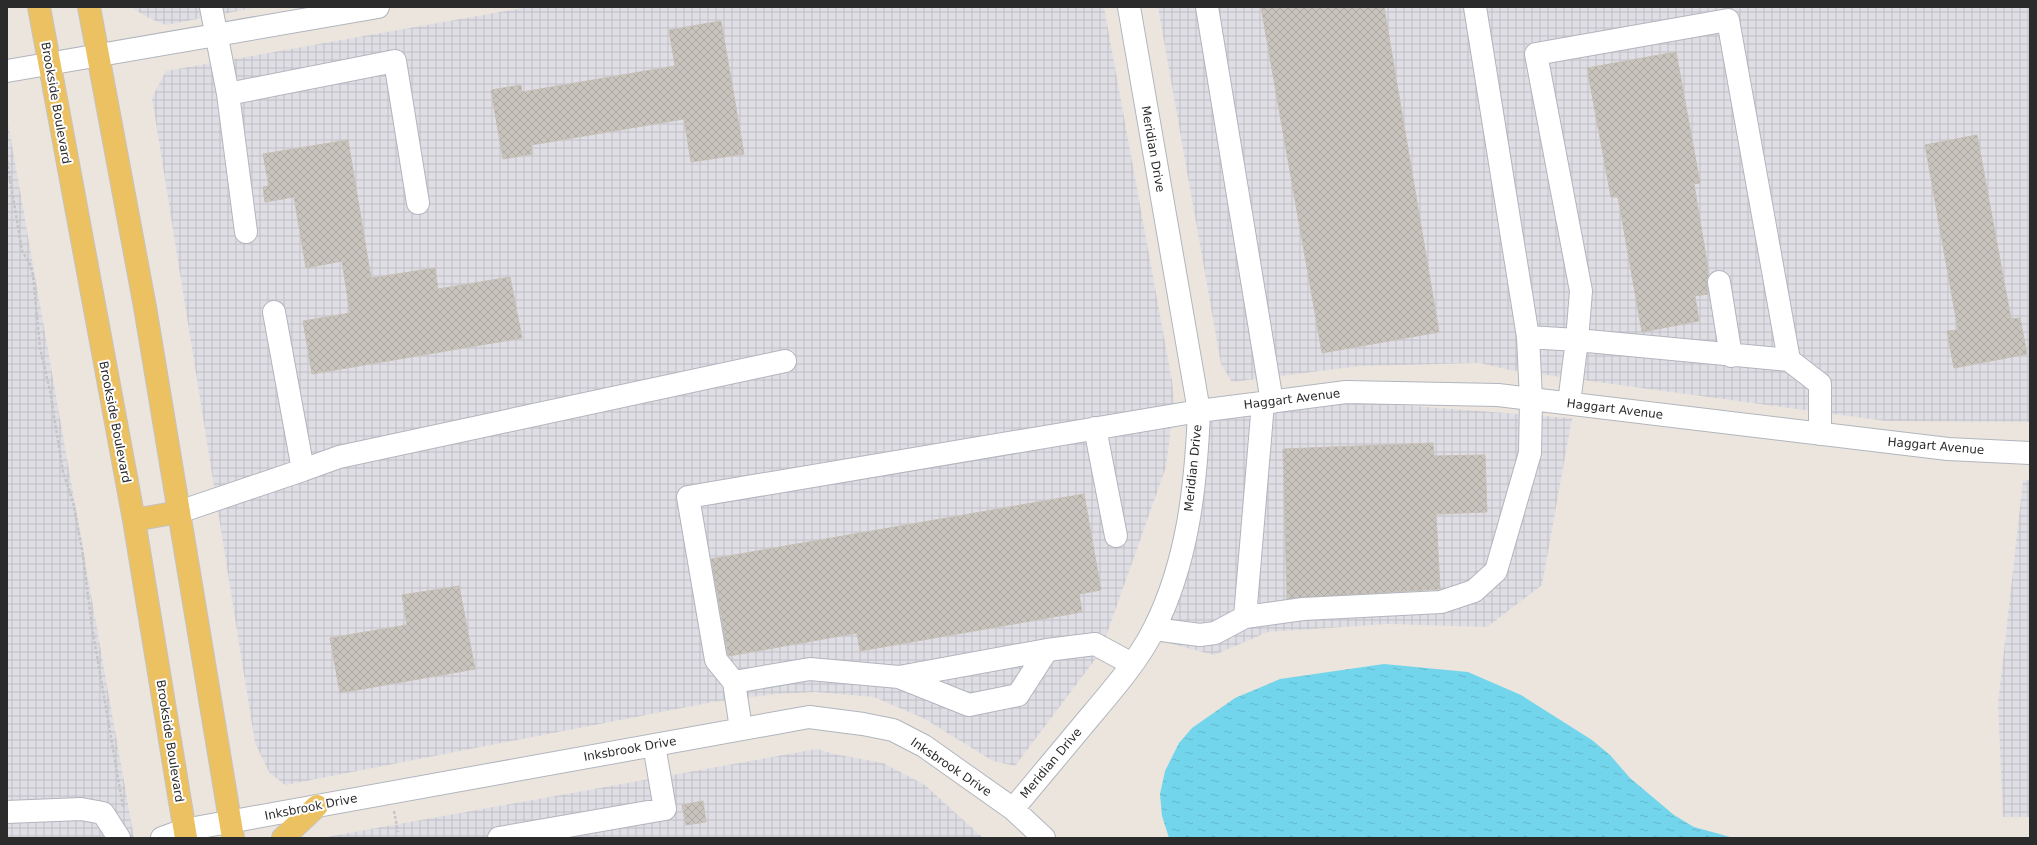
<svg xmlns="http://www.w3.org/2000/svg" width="2037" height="845" font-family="'DejaVu Sans',sans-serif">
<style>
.industrial{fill:url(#industrial-grid)}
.water{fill:url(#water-ripples)}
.building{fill:url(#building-cross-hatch);stroke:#c8c0b7}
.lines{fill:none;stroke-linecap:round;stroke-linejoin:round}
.minor-casing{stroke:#b1b5be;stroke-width:24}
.major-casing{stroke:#c4c4c4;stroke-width:24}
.path{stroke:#c4c4c4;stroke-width:2.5;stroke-dasharray:3 2;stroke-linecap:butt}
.minor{stroke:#fff;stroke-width:22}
.major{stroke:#ecc162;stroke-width:22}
.labels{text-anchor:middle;stroke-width:4;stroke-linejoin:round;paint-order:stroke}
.street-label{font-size:12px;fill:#2b2b2b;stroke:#fff}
</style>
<defs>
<pattern id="industrial-grid" width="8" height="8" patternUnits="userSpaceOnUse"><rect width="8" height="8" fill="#dfdee5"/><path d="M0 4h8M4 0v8" fill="none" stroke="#c0bfc5"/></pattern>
<pattern id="water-ripples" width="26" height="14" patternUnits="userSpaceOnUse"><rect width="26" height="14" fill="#73d5eb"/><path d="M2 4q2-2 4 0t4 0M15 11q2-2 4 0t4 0" fill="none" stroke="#64b7ca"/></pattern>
<pattern id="building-cross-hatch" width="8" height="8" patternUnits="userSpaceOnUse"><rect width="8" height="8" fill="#c8c3bc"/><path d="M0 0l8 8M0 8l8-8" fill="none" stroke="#aca8a2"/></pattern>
</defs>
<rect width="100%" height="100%" fill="#ece5dd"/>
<path class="industrial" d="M131,7H258L166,25L145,16Z
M529,7H1104L1172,381L1174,404L1166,467L1100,653L1015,766L993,761L923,718L874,697L816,692L775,694L713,702L285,785L269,772L255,743L152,98L166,71Z
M1158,7H2030V422L1886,421L1509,370L1480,363L1360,366L1232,382L1221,364Z
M7,117L88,578L134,838H7Z
M1345,401L1572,418L1542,585L1487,627L1389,624L1268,632L1214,655L1161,641L1187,576L1200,523L1206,418Z
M2030,480V817H2003L1998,704L2023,481Z
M817,749L834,754L883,763L925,785L983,838H321Z"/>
<path class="water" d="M1384,664L1468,672L1521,695L1592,740L1610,755L1630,778L1674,815L1694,827L1734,838H1169L1162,816L1160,794L1165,771L1179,743L1192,728L1235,698L1280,679Z"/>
<path class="building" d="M1261,7H1384L1439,332L1322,353Z
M721,21L744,154L691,162L684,119L531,145L533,154L503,159L491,90L521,85L522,92L675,66L669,30Z
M1676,52L1700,183L1694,184L1709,275L1707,284L1708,294L1695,296L1699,321L1642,332L1618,197H1611L1587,68Z
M1977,135L2011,319L2020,318L2027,354L1954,368L1947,331L1958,330L1925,145Z
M348,140L371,278L435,268L438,289L510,277L522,338L312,374L303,321L350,313L342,261L306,268L294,197L265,202L263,187L269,186L263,154Z
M1433,443L1434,456L1485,455L1487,512L1436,514L1440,589L1287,599L1283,449Z
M1084,494L1101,590L1079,594L1082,612L860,651L857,633L729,656L728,655L711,559Z
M459,586L475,669L340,693L330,638L407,625L402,595Z
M703,801L706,822L686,825L682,805Z"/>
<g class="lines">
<g class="minor-casing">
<path id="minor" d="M211,7L228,94L246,232
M1207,7L1272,402
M7,71L378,7
M228,94L395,61L418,203
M1719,282L1731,356
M1528,337L1577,340L1581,291L1536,54L1728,20L1789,360L1577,340L1569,403
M1789,360L1820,384V434
M1095,428L1116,536
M303,470L339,457L785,361
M179,512L303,470L274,312
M1245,617L1303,609L1441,602L1474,591L1496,571L1530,453L1531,399L1528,337L1475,7
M1154,629L1200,635L1215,633L1245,617L1263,403
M899,677L969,705L1018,695L1047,650
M734,682L716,660L688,497L1199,411L1346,392L1498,395L1948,449L2030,453
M741,729L734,682L810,669L899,677L1047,650L1095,644L1132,664
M1013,809C1040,777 1067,744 1094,712C1116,686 1139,659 1154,629C1188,562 1196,485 1199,411L1129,7
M7,812L81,809L103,813L119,838
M162,838L184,830L809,717L863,724L893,730L924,746L1013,809L1044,838
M499,838L665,809L654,745"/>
</g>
<g class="major-casing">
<path id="major" d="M39,7L134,520L186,838
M89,7L145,307L233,838
M134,520L179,512
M283,838L317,806"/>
</g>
<path class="path" d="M7,161L22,251L30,264L33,275L40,348L50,391L63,472L73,502L82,549L92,627L123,807
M394,811L398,832"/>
<use href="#minor" class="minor"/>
<use href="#major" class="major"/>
</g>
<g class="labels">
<g class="street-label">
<text transform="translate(56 103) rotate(80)" y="4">Brookside Boulevard</text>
<text transform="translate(1153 149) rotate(80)" y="4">Meridian Drive</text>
<text transform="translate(1292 399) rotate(-7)" y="4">Haggart Avenue</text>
<text transform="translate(1615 409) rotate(7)" y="4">Haggart Avenue</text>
<text transform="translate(115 422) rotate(79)" y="4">Brookside Boulevard</text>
<text transform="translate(1936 446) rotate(5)" y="4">Haggart Avenue</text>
<text transform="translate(1193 468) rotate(-84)" y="4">Meridian Drive</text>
<text transform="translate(170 741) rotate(81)" y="4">Brookside Boulevard</text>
<text transform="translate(630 749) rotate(-10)" y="4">Inksbrook Drive</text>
<text transform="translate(1051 763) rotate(-50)" y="4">Meridian Drive</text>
<text transform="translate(951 767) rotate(34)" y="4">Inksbrook Drive</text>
<text transform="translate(311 807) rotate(-11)" y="4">Inksbrook Drive</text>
</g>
</g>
<rect width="2037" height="845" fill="none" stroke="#2b2b2b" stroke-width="16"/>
</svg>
